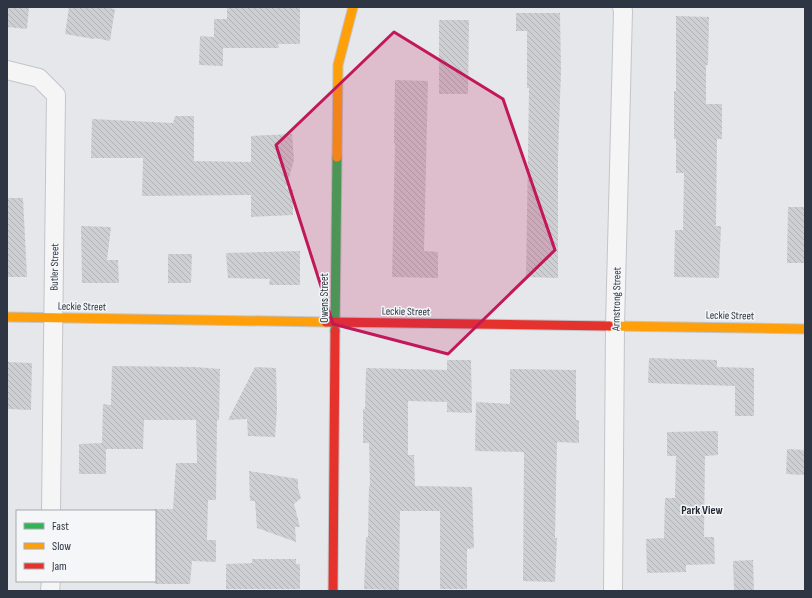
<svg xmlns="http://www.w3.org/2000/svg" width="812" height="598" font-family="'Sofia Sans Condensed',sans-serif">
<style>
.building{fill:url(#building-back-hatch)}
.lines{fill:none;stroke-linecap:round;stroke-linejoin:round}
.street-casing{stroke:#c3c5c8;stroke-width:20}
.fast-casing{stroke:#c3c5c8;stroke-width:11}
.slow-casing{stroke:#c3c5c8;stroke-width:11}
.jam-casing{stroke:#c3c5c8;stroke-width:11}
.street{stroke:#f5f5f6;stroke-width:18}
.fast{stroke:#30b455;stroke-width:9}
.slow{stroke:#ff9f0a;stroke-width:9}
.jam{stroke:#e5322d;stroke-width:9}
.marked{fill:#c2185b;fill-opacity:0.2;stroke:#c2185b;stroke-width:3;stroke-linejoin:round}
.labels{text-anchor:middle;stroke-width:3;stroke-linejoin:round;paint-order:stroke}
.street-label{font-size:11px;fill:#2d3642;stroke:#f4f6f8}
.neighbourhood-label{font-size:12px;font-weight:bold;fill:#1f2733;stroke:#f4f6f8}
</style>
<defs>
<pattern id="building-back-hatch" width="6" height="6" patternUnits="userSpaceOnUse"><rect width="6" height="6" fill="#cecfd2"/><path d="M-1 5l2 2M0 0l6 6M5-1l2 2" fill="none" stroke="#b1b2b6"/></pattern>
</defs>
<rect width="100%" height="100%" fill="#e5e7ea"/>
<path class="building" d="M7,7H29L27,29L7,27Z
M69,7H102L115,9L110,41L95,38L94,39L65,34Z
M227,7H300V44H278L279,48H223V66L199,65L200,36L214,37V19H227Z
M516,13H560L561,71L558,156V278L526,277L529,88H527V31H516Z
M676,16L709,17L708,65H706V104H722V139H717L716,226H721L719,278L674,277L675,230H683L684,173H676V139H674V91H676Z
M439,20H469L468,94H439Z
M395,80L428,81L424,251L438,252V278L392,277L395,143H394Z
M175,116H194V161L251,162V136L292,134L294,160L286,188L293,190V215L251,217V195L142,196L143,158H91L92,119L173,123Z
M7,198H23L27,277H7Z
M788,207H805V263H787Z
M81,226L111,227L107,260H118L119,283H82Z
M300,251V285H269L270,279L228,278L226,253Z
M168,254H192L191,283H168Z
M649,358L717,360V367L754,368V416H735V386L648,383Z
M447,360H471L472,413L447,412V402L408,401V455H414L415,486L472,487L474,548L467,549V589H440V511H400L399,590L364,589L366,537H368L369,486H370L369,443H363V409H365L366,368L447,370Z
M7,362L32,363L31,410L7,409Z
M112,366L195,367L220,369L219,420H217L216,500H208L207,540H216V562L192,561L190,584H155V509H173L176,463H197L196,420H144L143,449H106V474H79V444L102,443L103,404L111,405Z
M255,367L276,368L277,410L275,437L248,436L247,419L228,420Z
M510,369L576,370V420H579V443L557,442L555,538H557L555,582L523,581L524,452L475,451L476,402L510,404Z
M718,431V455L705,456L704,537H714L715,564L686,565V572L647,573L646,539L664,538L665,498H675L676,456H667V432Z
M787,449L805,450V475L786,474Z
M249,471L298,479V488L301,498L294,504L300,527H295L296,542L257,528L255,501H250Z
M252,559H296V564H300V589H226V564L252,563Z
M753,560L754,591H734L733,561Z"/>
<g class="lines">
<g class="street-casing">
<path id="street" d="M7,70L39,78L56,95L51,511
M50,591L51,581
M613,591L615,326L623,11L622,7"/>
</g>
<g class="fast-casing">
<path id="fast" d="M335,331L337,157"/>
</g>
<g class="slow-casing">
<path id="slow" d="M337,157L338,65L353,7
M7,317L326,322
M609,326L805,329"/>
</g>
<g class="jam-casing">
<path id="jam" d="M326,322L609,326
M333,591L335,331"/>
</g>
<use href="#street" class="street"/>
<use href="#fast" class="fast"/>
<use href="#slow" class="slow"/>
<use href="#jam" class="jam"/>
</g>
<path class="marked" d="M394,32L503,99L555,250L448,354L333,324L276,145Z"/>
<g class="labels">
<g class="street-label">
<text transform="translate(54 267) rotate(-89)" y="4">Butler Street</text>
<text transform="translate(324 298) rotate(-90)" y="4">Owens Street</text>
<text transform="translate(616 299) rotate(-89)" y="4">Armstrong Street</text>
<text transform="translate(82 306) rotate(1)" y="4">Leckie Street</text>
<text transform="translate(406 311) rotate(1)" y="4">Leckie Street</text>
<text transform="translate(730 315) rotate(1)" y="4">Leckie Street</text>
</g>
<g class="neighbourhood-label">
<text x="702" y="514">Park View</text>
</g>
</g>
<rect width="812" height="598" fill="none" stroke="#2d3642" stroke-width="16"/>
<rect x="16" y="510" width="140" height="72" fill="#f4f6f8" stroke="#a4a9af"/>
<rect x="24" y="523" width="20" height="6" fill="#30b455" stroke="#a4a9af"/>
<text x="52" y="530" font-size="12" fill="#2d3642">Fast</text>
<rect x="24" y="543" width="20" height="6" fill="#ff9f0a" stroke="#a4a9af"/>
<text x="52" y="550" font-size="12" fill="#2d3642">Slow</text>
<rect x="24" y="563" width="20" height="6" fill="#e5322d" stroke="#a4a9af"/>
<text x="52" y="570" font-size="12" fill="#2d3642">Jam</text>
</svg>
